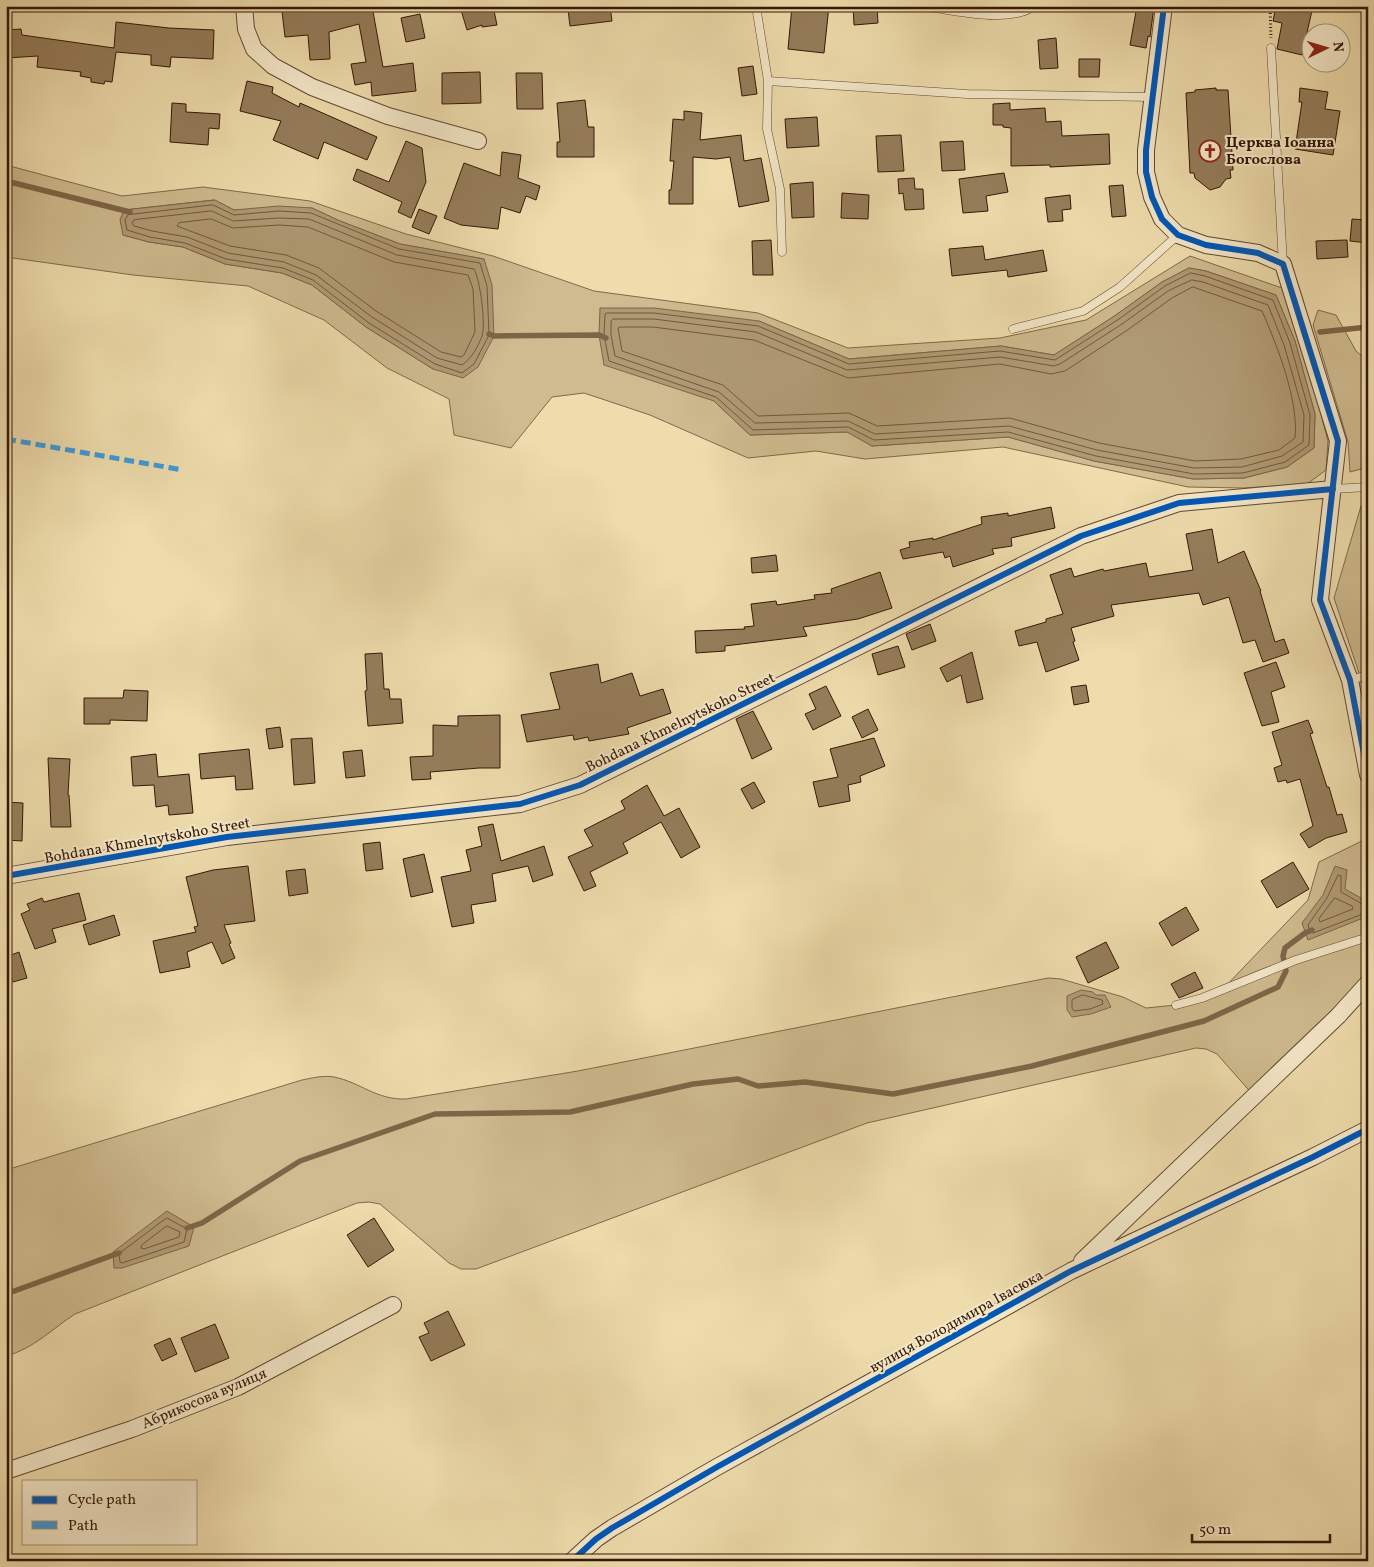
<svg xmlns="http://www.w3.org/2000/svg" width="1374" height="1567" font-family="Vollkorn,serif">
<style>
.green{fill:#cebb8f;stroke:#81694a;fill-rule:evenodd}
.water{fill:#af9973;stroke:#7e6547}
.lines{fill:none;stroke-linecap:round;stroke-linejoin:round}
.shore{stroke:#72583c;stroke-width:1}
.stream{stroke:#7e6547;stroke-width:5.5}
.building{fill:#957d5b;stroke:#341704}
.lane-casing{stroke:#62482e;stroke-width:9}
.street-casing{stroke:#62482e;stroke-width:18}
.path{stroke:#341704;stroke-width:3;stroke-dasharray:1 2.5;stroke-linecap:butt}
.lane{stroke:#f4e8c9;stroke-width:8}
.street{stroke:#f4e8c9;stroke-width:16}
.quiet{stroke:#3e9add;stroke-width:5;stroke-dasharray:10 5;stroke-linecap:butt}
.cycleway-casing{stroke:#f4e8c9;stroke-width:9}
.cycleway{stroke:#0057b8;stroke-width:6}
.labels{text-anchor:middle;stroke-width:4;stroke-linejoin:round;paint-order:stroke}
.poi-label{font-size:15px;font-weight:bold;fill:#341704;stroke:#f4e8c9;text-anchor:start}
.street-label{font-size:15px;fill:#341704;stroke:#f4e8c9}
</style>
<rect width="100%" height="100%" fill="#eedcac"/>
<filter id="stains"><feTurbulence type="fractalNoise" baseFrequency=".004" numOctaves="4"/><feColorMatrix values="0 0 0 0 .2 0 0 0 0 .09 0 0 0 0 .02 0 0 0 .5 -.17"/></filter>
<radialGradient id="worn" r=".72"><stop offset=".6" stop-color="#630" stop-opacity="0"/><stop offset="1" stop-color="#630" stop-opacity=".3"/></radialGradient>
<path class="green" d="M6,165L122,196L203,187L310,201L406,234L493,256L594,291L758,313L848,348L1000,338L1086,320L1190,256L1282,288L1305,354L1328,441L1326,470L1307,484L1243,488L1188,487L1003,447L865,459L816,451L748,458L650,415L584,393L552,397L511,448L454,435L449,399L387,368L324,320L248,286L133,275L6,257ZM214,200L234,210L312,208L340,221L400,244L484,259L433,369L366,327L312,285L282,273L225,264L183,247L149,242L123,235L124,210ZM1189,268L1206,271L1276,295L1295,341L1315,414L1314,448L1287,467L1244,478L1193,479L1094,461L1008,437L872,446L848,432L750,435L714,401L759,321L849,359L1001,346L1054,355L1116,315L1162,282Z
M1318,310L1336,315L1356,351L1368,361V467L1350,472L1348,442L1313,325Z
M1368,503V709L1361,679L1334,598L1361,506Z
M1368,838V983L1254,1096L1217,1054L1206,1049L1196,1048L867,1123L476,1269H461L449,1263L380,1204L369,1202L357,1203L75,1314C52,1329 33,1349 6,1356V1170L302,1080C312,1078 324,1075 334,1077C360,1082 376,1100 406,1099L578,1071L1048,978L1061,979L1123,997L1146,1008L1176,1005L1222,990L1308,900L1319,862Z"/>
<path class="water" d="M215,200L234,210L279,206L312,208L340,221L400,244L484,259L492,285L494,336L478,367L463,378L433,369L366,327L312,285L282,273L225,264L183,247L149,242L123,235L120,220L124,210Z
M1189,268L1206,271L1276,295L1295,341L1315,414L1314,448L1287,467L1244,478L1193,479L1094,461L1008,437L872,446L847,432L750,435L714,401L604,365L599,335L600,308H654L759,321L849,359L1001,346L1054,355L1116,315L1162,282Z
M1335,866L1347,870L1345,889L1368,902V916L1308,940L1302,923L1323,895Z
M1081,990L1093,992L1096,995H1105L1111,1007L1091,1014L1072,1017L1067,1010V996Z
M167,1211L194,1227L189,1246L122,1268H114L113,1252Z"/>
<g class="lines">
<path class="shore" d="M213,205L234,215L279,211L311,213L399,249L480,263L487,286L489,335L474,364L462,373L435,364L369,323L313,280L283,268L226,259L185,243L150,237L127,230L125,220L128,215Z
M212,211L233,221L279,218L309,219L397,255L474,269C480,279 486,324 482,336C478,347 471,359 462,365L437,358L372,317L316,275L284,262L228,253L187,237L152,231L134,226L132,223L134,220Z
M211,219L233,228L279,225L308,227L394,262L468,275L473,289L475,332L464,355L461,357L441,352L376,311L319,268L286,255L230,246L177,226L179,223Z
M1191,273L1205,276L1273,300L1290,343L1310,415L1309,445L1285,462L1243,473L1194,474L1096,456L1008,432L874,440L848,427L753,430L716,397L609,361L604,335L605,315L606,313H654L758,326L849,364L1000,351L1055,360L1119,319L1165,286Z
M1192,280L1203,282L1268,305L1284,345L1304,415L1303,442L1282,456L1242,467L1194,468L1097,450L1009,426L875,434L848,421L755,423L719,392L615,356L611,335V321L613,319H654L756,332L847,370L1000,357L1054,366L1060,364L1122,324L1168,291Z
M1193,287L1262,311C1277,345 1299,401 1295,438L1279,450L1241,459L1195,461L1099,443L1010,418L877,426L849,413L758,416L723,385L622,351L618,328L620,327H653L754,340L848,378L1000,364L1051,374L1065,371L1126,331L1172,298Z
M1335,898L1352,906L1353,909L1320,922L1319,919Z
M1368,906L1364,905L1341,892V876L1338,875L1327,898L1308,925L1310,932L1313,933L1368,912
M1083,995L1102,1000L1103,1004L1090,1009L1074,1011L1072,1008V1000Z
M167,1218L187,1229L184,1242L122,1263L120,1262L119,1254Z
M167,1226L180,1232L179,1237L144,1249L141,1248L142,1245Z"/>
<path class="stream" d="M6,181L130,212
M1320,332L1368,327
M489,334L494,336L599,335L606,338
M187,1228L202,1223L300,1161L435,1114L570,1112L693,1084L738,1079L758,1086L805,1082L893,1094L1032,1066L1204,1021L1278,987L1286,971L1283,956L1285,948L1305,933L1312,930
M6,1294L119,1253"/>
</g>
<path class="building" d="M326,6H372L383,67L413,63L416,91L372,96L371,82L355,85L351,64L366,62L359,24L329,32L330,59L310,60L308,35L285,37L282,11Z
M474,6H493L497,25L482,27V25L467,30L461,10Z
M600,6H610L612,21L570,26L568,10Z
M792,6H829L824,53L788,49Z
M853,6H877L878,23L854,25Z
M1137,6H1154L1150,37L1148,36L1146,48L1130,45Z
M1276,6H1313L1302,55L1277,49L1282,23L1273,21Z
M420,14L425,38L406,42L401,18Z
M116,22L169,28L214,30L213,59L171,57L170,67L151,65V55L116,52L112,82L105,81L104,84L91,82V78L80,76L81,72L37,67L38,56L6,58V30L21,29L22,35L114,48Z
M1056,38L1058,68L1040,69L1038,40Z
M1079,59H1100L1099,77H1079Z
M753,66L757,94L742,96L738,68Z
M480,72L481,103L442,104V73Z
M516,73H542L543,109H517Z
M247,81L273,87L272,93L299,107L300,103L377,137L367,160L324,142L318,159L273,140L281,121L240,111Z
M1216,88V90H1228L1233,170H1230L1231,178L1226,179L1220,187L1210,190L1195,178L1194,173H1190L1186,93L1195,92V90Z
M1300,88L1328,92L1325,109L1340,111L1333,155L1295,149L1302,102H1299Z
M585,100L588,127H594V157H557V142H560L557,103Z
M172,103L186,104V112L220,114L219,129L209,128L208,145L170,142Z
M1010,103V110L1045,108L1046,122L1061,121L1062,136L1109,134L1110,164L1050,167V165L1011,166V128L1003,127V125H993V104Z
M684,111L702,113L700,140L741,135L744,161L761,158L769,201L739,207L730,157L716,159L693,157V204H669V190H671L674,161H670L673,119L684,120Z
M817,117L819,146L787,148L785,119Z
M901,135L904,171L878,172L876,136Z
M406,141L422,148L426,182L411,218L398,212L402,202L353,180L357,169L389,182Z
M963,141L965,170L942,171L940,142Z
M502,152L521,155L518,178L540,186L536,200L526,196L520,213L501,207L498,229L461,225L444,218L464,163L500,176Z
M1004,173L1008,192L986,196L988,211L963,213L959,179Z
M914,178L915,189H923L924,209L905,210L903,193L899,194L898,179Z
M813,182L814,217L792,218L790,184Z
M1123,185L1126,216L1112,217L1109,186Z
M842,193L869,195L868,219L841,218Z
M1070,195L1071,209L1062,210L1063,221L1048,222L1045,198Z
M419,209L437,216L429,234L412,227Z
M1352,219L1368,220V243L1350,241Z
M771,240L773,275H753L752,241Z
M1347,240L1348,257L1317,259L1316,241Z
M983,246L985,260L1043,250L1047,271L1008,277L1007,270L952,276L949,249Z
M1051,507L1055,528L1011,538L1012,546L992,549L994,554L953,567L950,556L945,558L943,552L903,559L900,550L910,547L909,542L933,538V540L982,524L981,517L1008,513V516Z
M1212,529L1218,563L1244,551L1261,591H1260L1275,642L1284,639L1289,653L1263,662L1255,640L1243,643L1229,597L1203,605L1199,593L1111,605L1114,616L1071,628L1075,641L1073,642L1079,660L1046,672L1037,642L1019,646L1015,631L1046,622V619L1063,614L1050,575L1071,568L1074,577L1103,569L1104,571L1146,563L1149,577L1193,570L1186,534Z
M776,555L778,571L752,573L751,558Z
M880,572L892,608L858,619L803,627L807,636L725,646V651L696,653L695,631L745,629L744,627L754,626L751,604L776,601L777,605L815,599L814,595L832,593L831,589Z
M930,624L936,641L912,650L906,634Z
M898,646L905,667L878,675L872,654Z
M972,652L983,699L967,703L961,675L947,682L940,668Z
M382,653L384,689H389L390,699H401L403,723L368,726L365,691L367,690L365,654Z
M1276,662L1285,687L1271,692L1279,722L1262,726L1244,673Z
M598,664L601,683L632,673L640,696L663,689L671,713L627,728L629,734L589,741L588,737L574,740L573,735L527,742L521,715L560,709L550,673Z
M1086,685L1089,702L1074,705L1071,687Z
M826,686L841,716L813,730L805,714L816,709L809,694Z
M124,690L148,691L147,721L110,720V724H84V698H123Z
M868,709L878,730L862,738L852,717Z
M753,711L772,749L752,759L736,719Z
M500,715V768H479L430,772L431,779L412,780L410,757L433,756V725L458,726V716Z
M1308,720L1313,733L1310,734L1327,787H1329L1337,815L1342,814L1347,832L1326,838L1309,848L1300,834L1313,826L1300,779L1287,783L1286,780L1278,782L1274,768L1282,765L1272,732Z
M280,727L283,747L269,749L266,729Z
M312,738L315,783L294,785L291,739Z
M874,738L885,766L860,776L861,782L848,785L850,801L819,807L813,782L838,777L830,749Z
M249,749L253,789L236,790L235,776L201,779L199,754Z
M362,750L365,776L346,778L343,752Z
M156,754L158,777L189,774L193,813L169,815L168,805L156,807L154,785L133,786L131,757Z
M48,758L70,759L68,795H69L71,827H51Z
M754,782L765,802L752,809L741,789Z
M647,785L664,816L679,808L700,847L681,858L661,822L623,843L628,853L590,872L596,886L584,891L568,857L593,846L584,830L625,809L621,801Z
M6,802L23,803L22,841L6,840Z
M493,824L501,861L544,846L553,875L533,882L528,866L492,874L496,901L471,905L474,923L452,927L441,877L471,871L466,850L482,846L478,827Z
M380,842L383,869L366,871L363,844Z
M424,854L433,892L411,897L403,859Z
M1293,862L1309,889L1277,908L1261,881Z
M248,866L255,921L224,925L231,943L229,944L235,958L222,964L212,942L187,952L190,967L160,973L153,941L196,932L194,927L198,926L186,877L213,870Z
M305,869L308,893L289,896L286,871Z
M79,893L86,920L52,929L56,942L35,949L21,914L30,910L27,904L42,898L44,902Z
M1186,907L1199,930L1172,946L1159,923Z
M114,915L120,935L89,945L83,925Z
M1106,942L1119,968L1088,983L1076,957Z
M19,952L27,978L13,982L10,971L6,972V957Z
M1195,972L1203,988L1179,998L1171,984Z
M374,1218L394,1250L368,1267L347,1235Z
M448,1311L465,1345L431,1361L419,1337L429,1333L424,1323Z
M215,1324L229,1358L195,1372L181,1338Z
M170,1338L177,1354L162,1361L154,1345Z"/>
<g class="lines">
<g class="lane-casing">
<path id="lane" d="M756,6L768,81L767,129L780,189L782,252
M934,8C964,12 1009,23 1035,6
M1271,48L1283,264
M768,81L967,94L1151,97
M1013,329L1083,311L1120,287L1178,235
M1333,489L1368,487
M1350,680L1368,675
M1176,1005L1202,998L1296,960L1368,937"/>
</g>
<g class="street-casing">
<path id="street" d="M244,6L246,29L254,49L273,66L312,87L388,116L478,141
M1164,6L1146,150V172L1152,197L1162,219L1178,235L1206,245L1258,253L1283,264L1338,441L1320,600L1350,680L1368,775
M6,876L227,837L520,804L580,785L1081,536L1179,503L1333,489
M1082,1261L1338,1016L1368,983
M6,1471L132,1429L238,1387L393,1305
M572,1561L596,1539L612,1528L717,1467L1071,1271L1313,1157L1368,1129"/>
</g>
<path class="path" d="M1270,6L1271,38"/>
<use href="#lane" class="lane"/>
<use href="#street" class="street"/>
<path class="quiet" d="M6,439L183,470"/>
<g class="cycleway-casing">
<path id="cycleway" d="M1164,6L1146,150V172L1152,197L1162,219L1178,235L1206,245L1258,253L1283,264L1338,441L1320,600L1350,680L1368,775
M6,876L227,837L520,804L580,785L1081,536L1179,503L1333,489
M572,1561L596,1539L612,1528L717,1467L1071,1271L1313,1157L1368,1129"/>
</g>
<use href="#cycleway" class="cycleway"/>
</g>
<defs>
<g id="church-ring" transform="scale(1.125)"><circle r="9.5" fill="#f4e8c9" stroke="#8f2418" stroke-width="1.5"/><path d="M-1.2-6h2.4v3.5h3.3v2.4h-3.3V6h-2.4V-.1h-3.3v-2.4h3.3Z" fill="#8f2418"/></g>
</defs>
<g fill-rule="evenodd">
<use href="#church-ring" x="1210" y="151"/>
</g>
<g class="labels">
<g class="poi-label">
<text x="1226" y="147">Церква Іоанна<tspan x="1226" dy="17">Богослова</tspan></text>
</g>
<g class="street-label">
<text transform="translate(680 722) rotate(-26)" y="5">Bohdana Khmelnytskoho Street</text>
<text transform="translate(147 840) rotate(-10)" y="5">Bohdana Khmelnytskoho Street</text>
<text transform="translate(956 1321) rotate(-29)" y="5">вулиця Володимира Івасюка</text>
<text transform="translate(204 1398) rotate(-23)" y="5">Абрикосова вулиця</text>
</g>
</g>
<rect width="1374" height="1567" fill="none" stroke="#eedcac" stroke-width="25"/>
<rect x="8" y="8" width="1359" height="1552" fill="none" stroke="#341704" stroke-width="2.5"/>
<rect x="12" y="12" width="1349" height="1542" fill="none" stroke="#341704"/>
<rect x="22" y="1480" width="175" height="65" fill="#f4e8c9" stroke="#a7947a"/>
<rect x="32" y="1496" width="25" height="8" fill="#0057b8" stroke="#a7947a"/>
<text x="68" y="1504" font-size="15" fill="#341704">Cycle path</text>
<rect x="32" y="1521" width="25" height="8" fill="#3e9add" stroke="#a7947a"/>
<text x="68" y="1530" font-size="15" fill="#341704">Path</text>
<g transform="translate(1326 48) rotate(85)"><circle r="24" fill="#f4e8c9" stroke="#a7947a"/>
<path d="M0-4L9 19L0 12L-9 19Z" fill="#8f2418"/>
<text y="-8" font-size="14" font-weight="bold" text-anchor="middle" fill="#341704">N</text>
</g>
<path d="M1192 1534v8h138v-8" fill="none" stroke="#341704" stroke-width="2.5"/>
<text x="1199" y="1534" font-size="15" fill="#341704" stroke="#f4e8c9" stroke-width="4" paint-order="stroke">50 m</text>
<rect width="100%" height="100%" filter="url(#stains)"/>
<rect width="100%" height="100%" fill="url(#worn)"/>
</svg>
